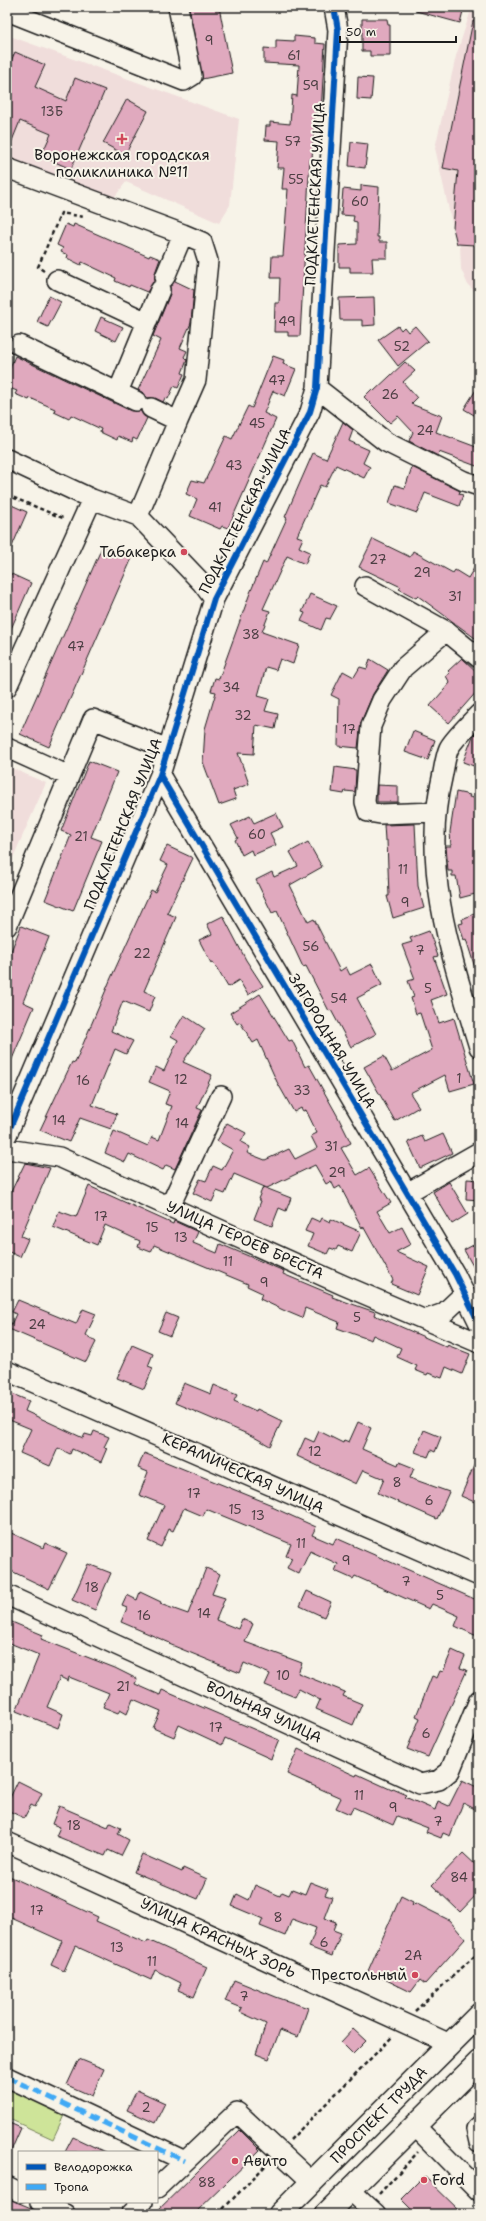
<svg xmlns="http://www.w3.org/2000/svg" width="486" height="2221" font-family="'Shantell Sans',sans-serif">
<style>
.built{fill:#f0dddb}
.green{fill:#cee499;stroke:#75805a}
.building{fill:#e0a9be;stroke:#1c1c1c}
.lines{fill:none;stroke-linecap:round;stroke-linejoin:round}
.minor-casing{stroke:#1c1c1c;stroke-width:22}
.major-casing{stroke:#1c1c1c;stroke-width:25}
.path{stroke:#1c1c1c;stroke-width:2.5;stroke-dasharray:4 3;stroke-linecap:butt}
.minor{stroke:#f7f3e8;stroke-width:19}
.major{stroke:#f7f3e8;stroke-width:22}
.quiet{stroke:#3fa9f5;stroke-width:5;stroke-dasharray:10 5;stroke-linecap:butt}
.cycleway-casing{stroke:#f7f3e8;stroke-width:8}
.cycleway{stroke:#0057b8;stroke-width:6}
.poi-dot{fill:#d1495b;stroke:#f7f3e8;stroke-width:1.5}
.labels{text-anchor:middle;stroke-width:4;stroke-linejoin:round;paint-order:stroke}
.number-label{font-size:13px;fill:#4d3f44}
.poi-label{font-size:15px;fill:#1c1c1c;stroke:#f7f3e8;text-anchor:end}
.street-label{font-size:15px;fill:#1c1c1c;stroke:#f7f3e8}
</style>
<rect width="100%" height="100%" fill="#f7f3e8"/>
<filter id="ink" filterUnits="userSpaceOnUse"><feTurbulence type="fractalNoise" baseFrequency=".025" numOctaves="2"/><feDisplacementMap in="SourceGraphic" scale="8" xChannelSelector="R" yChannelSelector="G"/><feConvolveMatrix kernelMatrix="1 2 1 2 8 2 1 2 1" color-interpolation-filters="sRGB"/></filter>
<g filter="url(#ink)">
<path class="built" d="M471,10L479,12V295L468,285L461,269L460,244L457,243L453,228L435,148L456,56Z
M7,35L239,119L230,205L219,223L126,182L113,199L7,159Z
M7,766L46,783L7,871Z"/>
<path class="green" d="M11,2085L66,2111L53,2139L7,2118V2095Z"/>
<path class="building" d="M189,7H219L232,73L202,79Z
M417,7H464L460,23L416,11Z
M362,19H387L388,25H390V56H370V51H362Z
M473,21L479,22V201L475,245L457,244L453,228L458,171L443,168Z
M294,36L315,38V43L325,44L321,113H315L312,159H310L300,336H288V332H274L275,303H279L280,278H271L272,256H283L288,189H282L284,168H277L279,141L265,140L266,126H270V122L290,124L292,95L297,96L299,65L264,63V48L276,49V40L294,41Z
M15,52L45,65L35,87L66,101L75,78L105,90L71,169L41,156L51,134L20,121L7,153V70Z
M358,77L373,78L371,100L357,99Z
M127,99L148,111L125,155L103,143Z
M351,142L368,144L365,168L349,166Z
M361,185L379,187L377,237H379V242H387V258H372L373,272H350V267H339V245L357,244V222L353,221L354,216L341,215L343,189L361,191Z
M66,224L73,227L74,224L149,257L150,255L160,259L155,273V281L147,292L130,285L129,287L115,281L116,278L82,262L81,265L67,258L68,255L61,252L63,248L57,245Z
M175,281L194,290L191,323L180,348L187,351L184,357L187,360L182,373L184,374L178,388L174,386L168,399L165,398L163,402L155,398H146L145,394L138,390L161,340L153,336L170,294V286Z
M49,296L61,302L48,327L37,322Z
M374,297L375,325L362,326V320H340L339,298Z
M101,317L123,327L116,341L95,331Z
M398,326L401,330L404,327L408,332L415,326L428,341L398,366L378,340Z
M15,356L131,411H141L147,418L137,440L133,438L132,442L118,436L117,440L100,432L101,429L71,415L69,419L54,412L55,409L30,398L29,400L15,394L17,391L7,387V375Z
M273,356L284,360L283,364L296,369L285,396L273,391L264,413L276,419L228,528L222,526L220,529L190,516L197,499L186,494L192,480L204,483L226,436L232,439L248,406L252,408Z
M405,362L415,371L403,382L417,398L411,404L442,416L436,432L479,448V467L439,452L438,456L409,441L413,432L398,416L390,423L364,397L372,389L374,391Z
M479,385V418L464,409Z
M343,422L353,430L349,441L369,450L363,463L370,467L364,478L336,465L325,487L320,485L297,536L303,538L299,547L310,552L305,564L287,556L263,609L270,611L262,632L299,645L293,664L280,659L276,670L266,667L258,696L269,699L265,711L278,714L275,729L256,725L254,754L238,753L249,784L233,790L236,799L219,805L203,762L205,729L216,692L211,691L215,678L219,679L250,593L263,562L266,564L287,518L285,517L313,453L326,459Z
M412,467L460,491L459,494L463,495L459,506L425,493L417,513L389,503L395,485L405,488Z
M7,503L27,512L7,558Z
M373,539L410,557L413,551L453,573L455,570L468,578L479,560V641L418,596L416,598L399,589L401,587L359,567Z
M103,545L132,558L49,747L20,734Z
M7,572L31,583L7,638Z
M310,594L337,606L330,619L326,618L321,630L301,621L305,613L302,612Z
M462,658L479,674V689L449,723L430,706L450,683L446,676L450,673L448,671Z
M370,659L388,670L373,694L361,722L358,748L338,746L339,699L331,695L343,671L354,677L360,667L367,669Z
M479,730V768L463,762L473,736Z
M413,731L435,740L428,760L405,752Z
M89,761L117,772L91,837L102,841L73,911L45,900L71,835L61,831Z
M335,767L356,770L355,792L345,791L344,794L332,792Z
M377,785L398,786V802H377Z
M456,792L470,795L469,797L479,799V893L460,898L456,876H452V871H448L446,846H451L450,832Z
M276,813L283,827L270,833L276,845L253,855L251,850L242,855L235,840L238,838L231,825L250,816L254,823Z
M415,824L418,886L424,908L393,918L387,896H389L387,840H385L384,825Z
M308,842L322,867L290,885L308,922L314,919L340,971L346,967L350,975L372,964L382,985L357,998L376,1034L351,1047L331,1010L329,1011L306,966L303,967L277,911L272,913L256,880L272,872L274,877L298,866L290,852Z
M167,846L193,858L167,913L176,917L144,991L155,996L149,1012L123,1001L111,1031L133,1041L126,1054L115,1049L92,1105L117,1114L111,1129L80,1118L69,1142L40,1130L72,1062L75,1063L111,978L151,890L155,892L168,865L160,861Z
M479,912V970L476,971L466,939L464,940L459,924L463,923L462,919Z
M223,916L246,960L263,986L248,995L239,980L228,987L213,962L211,963L199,940L212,934L207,924Z
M21,926L49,937L23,1002L34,1007L7,1071V961Z
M429,931L438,956L434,957L447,994L431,1000L439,1023L454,1018L474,1084L450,1091L445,1075L410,1093L419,1107L395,1121L364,1067L384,1056L392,1071L432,1050L420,1013L416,1014L411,998L414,997L408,981L415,979L402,945L412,942L410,938Z
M260,994L289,1041L292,1040L305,1067L309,1065L337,1115L351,1143L341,1148L357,1175L369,1168L391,1203L377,1211L390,1233L402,1227L411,1244L396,1252L429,1267L417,1295L391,1284L393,1280L363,1226L362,1228L340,1186L335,1189L331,1181L326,1184L315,1165L267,1188L234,1174L225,1194L217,1191L212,1202L193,1193L200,1179L206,1181L213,1166L222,1170L233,1150L217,1141L227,1123L246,1133L241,1142L250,1147L247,1153L265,1160L289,1149L295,1159L317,1148L311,1136L317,1133L306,1110L303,1111L301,1108L294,1112L277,1082L258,1040L253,1043L240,1022L237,1024L230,1013Z
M184,1015L205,1029L183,1062L212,1075L197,1108L202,1110L175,1169L166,1165L163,1170L129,1154L125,1162L105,1153L114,1131L148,1146L152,1137L159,1140L172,1106L165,1104L170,1091L149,1082L156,1067L164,1071L178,1040L171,1036Z
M443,1134L452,1153L420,1168L408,1142L422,1136L425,1142Z
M25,1163L50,1168L21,1236L28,1239L20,1257L7,1251V1200Z
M467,1179L479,1180V1200L466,1199Z
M449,1182L468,1214L452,1224L433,1192Z
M89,1186L173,1224L174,1221L198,1232L193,1243L217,1253L220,1244L284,1271L283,1274L333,1295L332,1297L375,1312L374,1315L447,1347V1345L470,1354L462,1374L446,1367L442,1378L428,1373L427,1375L415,1370L417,1366L397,1357L401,1348L373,1335L371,1340L337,1328L339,1322L305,1308L302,1318L283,1310L260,1299L262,1293L247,1286L248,1284L154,1245L151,1252L138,1247L140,1241L105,1225L97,1245L53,1227L59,1211L76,1217Z
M263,1187L291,1198L286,1211L279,1208L272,1226L254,1219L261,1201L258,1199Z
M311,1218L320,1222L322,1218L330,1222L331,1219L361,1232L352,1252L338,1246L336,1250L330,1248L327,1254L308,1246L313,1234L305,1231Z
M479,1242V1277L464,1250Z
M18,1300L76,1324L83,1309L96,1314L86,1335L96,1342L86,1362L9,1329L16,1314L12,1312Z
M166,1313L178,1318L170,1336L158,1331Z
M132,1345L153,1354L148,1366L153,1368L144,1389L117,1378Z
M184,1383L211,1394L214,1385L237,1395L234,1401L256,1411L257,1409L282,1421L270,1446L252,1436L175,1403Z
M10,1393L29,1401L25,1411L83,1438L85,1434L92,1436L94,1431L109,1437L104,1447L107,1448L101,1462L72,1449L70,1454L58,1448L50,1466L20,1453L31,1429L7,1419V1401Z
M358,1422L371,1428L362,1449L398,1465L399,1462L414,1468L410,1478L449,1492L437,1519L378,1493L384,1479L363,1470L356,1484L297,1456L305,1438L314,1442L319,1431L343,1443L344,1440L349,1442Z
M424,1430L441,1437L435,1452L431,1450L428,1457L415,1452Z
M144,1453L272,1505V1507L316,1527L312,1535L333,1544L336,1538L479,1601V1637L455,1626L459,1616L432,1604L429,1609L355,1576L353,1579L335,1571L338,1564L310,1551L299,1574L287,1568L292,1558L286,1556L291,1544L206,1509L203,1516L184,1508L173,1531L169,1529L161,1547L148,1541L164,1505L139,1495L148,1472L138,1468Z
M479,1454V1504L461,1496Z
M7,1531L43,1548L45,1543L67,1553L49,1589L7,1569Z
M88,1564L111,1573L95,1610L72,1600Z
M206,1568L220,1574L212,1594L225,1598L216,1620L238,1629L242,1619L253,1624L245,1642L302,1663L298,1673L345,1692L343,1696L362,1704L353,1725L316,1709L320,1700L299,1689L295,1697L265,1685L270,1674L244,1663L240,1673L169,1644L170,1643L121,1622L127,1608L122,1606L127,1595L137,1600L140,1592L161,1602L160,1604L188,1614Z
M307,1591L331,1602L324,1617L300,1606Z
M7,1620L43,1635L41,1639L115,1668L137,1679L135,1684L160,1695L162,1690L279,1740L271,1759L225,1738L222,1745L179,1725L174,1737L153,1728L161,1711L133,1699L127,1714L120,1710L118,1713L103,1707L109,1693L69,1677L68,1681L60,1677L47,1707L63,1714L58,1728L16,1711L39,1655L7,1642Z
M452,1650L465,1656L460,1668L467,1670L428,1757L407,1749L420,1718L416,1716L432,1676L437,1678L440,1671L443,1672Z
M298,1749L356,1776L357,1774L392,1790L393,1789L407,1795L405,1797L435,1810L438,1801L449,1806L462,1780L479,1788V1811L463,1803L450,1836L443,1833L441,1838L426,1832L428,1828L397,1816L393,1825L353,1807L350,1814L336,1808L341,1798L287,1774Z
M18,1781L42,1793L35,1807L31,1805L24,1818L7,1810V1804Z
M59,1806L108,1827L110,1823L121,1828L118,1834L129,1840L121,1856L108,1850L105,1856L56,1836L60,1827L52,1824Z
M463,1853L479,1868V1892L460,1912L432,1885Z
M142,1854L182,1872L183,1868L207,1879L198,1899L134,1872Z
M7,1875L98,1917L96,1921L146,1943L148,1940L207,1967L194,1997L178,1990L181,1983L155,1970L151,1980L75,1946L64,1971L51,1965L62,1941L7,1916Z
M310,1882L328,1889L325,1895L332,1897L324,1918L336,1922L333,1930L341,1933L332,1956L309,1947L316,1928L292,1919L285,1936L260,1926L263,1919L232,1906L237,1894L249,1900L255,1885L280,1896L282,1892L289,1895L292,1889L305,1894Z
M401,1896L413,1902L412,1906L415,1903L449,1920L465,1939L425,1984L420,1980L411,1992L368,1971Z
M234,1980L276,1997L308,2008L298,2037L280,2030L269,2059L256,2054L266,2024L240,2012L242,2008L225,2001Z
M353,2029L366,2041L353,2054L341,2042Z
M79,2059L104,2069L92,2096L67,2085Z
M137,2090L165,2103L155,2123L127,2110Z
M7,2122L21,2128L7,2160Z
M240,2130L260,2150L194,2214H154Z
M73,2137L105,2152H65Z
M424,2176L463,2214H416L401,2199Z
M7,2198L31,2208L40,2214H7Z"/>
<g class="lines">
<g class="minor-casing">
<path id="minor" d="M7,11L184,81L192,76L178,7
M7,168L183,234
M57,280L147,322
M19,345L136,401
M317,388L386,442L464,481L479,486
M118,392L160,290
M151,408L178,421L196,380L208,261L202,242L183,234L165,277
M7,459L92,499L138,516L202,583L214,599
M138,516L178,421
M365,586L446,631L479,658
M7,687L92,499
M479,714C471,722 454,739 449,748C445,757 444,769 442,778C420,868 453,962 479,1047
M7,748L69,776
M160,775L455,1274L479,1323
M436,812L380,814L368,812L365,802L371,726L382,700L403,668L446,631
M7,926L93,719L168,749
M7,1135L160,775L214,599L310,412L317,388L338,30L334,7
M7,1149L59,1157L343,1285L479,1343
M407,1193L479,1152
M170,1206L221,1096
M427,1319L444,1313L465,1293
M7,1371L479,1576
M7,1595L420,1784L439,1780L450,1771L479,1700
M7,1842L450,2044
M7,2077L185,2161
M415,2126L479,2191
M479,2126L476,2129L479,2142
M7,2186L19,2192
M157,2188L237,2112L312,2182
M350,2190L376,2214
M40,2202L65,2214
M131,2214L143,2202"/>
</g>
<g class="major-casing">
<path id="major" d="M280,2214L479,2015
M326,2214L479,2062"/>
</g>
<path class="path" d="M44,271L38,267L61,213L84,217
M7,495L65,519
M415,2011L479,1952
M290,2140L393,2036
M379,2194L418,2152
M218,2214L268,2163"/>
<use href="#minor" class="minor"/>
<use href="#major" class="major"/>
<path class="quiet" d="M7,2077L185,2161"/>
<g class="cycleway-casing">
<path id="cycleway" d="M160,775L455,1274L479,1323
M7,1135L160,775L214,599L310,412L317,388L338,30L334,7"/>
</g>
<use href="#cycleway" class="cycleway"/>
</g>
</g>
<g class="poi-dot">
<path d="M120 133h4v4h4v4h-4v4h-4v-4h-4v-4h4z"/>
<circle cx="184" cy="552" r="4"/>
<circle cx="415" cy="1975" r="4"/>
<circle cx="235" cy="2161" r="4"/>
<circle cx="424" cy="2180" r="4"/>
</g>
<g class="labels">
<g class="number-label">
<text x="209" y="45">9</text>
<text x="294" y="60">61</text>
<text x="311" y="90">59</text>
<text x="52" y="116">13Б</text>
<text x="293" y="146">57</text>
<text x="296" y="184">55</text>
<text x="360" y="206">60</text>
<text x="287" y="326">49</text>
<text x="402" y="351">52</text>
<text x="277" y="385">47</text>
<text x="390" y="399">26</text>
<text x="257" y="428">45</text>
<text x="425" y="435">24</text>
<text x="234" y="470">43</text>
<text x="215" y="512">41</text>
<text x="378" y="564">27</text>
<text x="422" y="577">29</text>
<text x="455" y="601">31</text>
<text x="251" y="639">38</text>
<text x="76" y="651">47</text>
<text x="231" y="692">34</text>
<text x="243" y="720">32</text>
<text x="349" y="734">17</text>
<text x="257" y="839">60</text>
<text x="81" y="841">21</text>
<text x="403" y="874">11</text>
<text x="405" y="907">9</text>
<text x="311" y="951">56</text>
<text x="420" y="955">7</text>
<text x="142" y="958">22</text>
<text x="428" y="993">5</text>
<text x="339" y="1003">54</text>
<text x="459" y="1083">1</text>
<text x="181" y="1084">12</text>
<text x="83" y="1085">16</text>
<text x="302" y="1095">33</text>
<text x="59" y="1125">14</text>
<text x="182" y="1128">14</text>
<text x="331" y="1151">31</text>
<text x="337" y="1177">29</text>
<text x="101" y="1221">17</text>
<text x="152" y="1232">15</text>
<text x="181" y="1242">13</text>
<text x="228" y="1266">11</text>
<text x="264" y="1287">9</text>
<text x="357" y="1322">5</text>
<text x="37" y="1329">24</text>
<text x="315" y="1456">12</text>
<text x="397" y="1487">8</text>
<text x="194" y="1498">17</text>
<text x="429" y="1505">6</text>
<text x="235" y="1514">15</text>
<text x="258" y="1520">13</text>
<text x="301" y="1548">11</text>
<text x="346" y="1565">9</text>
<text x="406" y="1586">7</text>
<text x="92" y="1592">18</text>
<text x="440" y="1600">5</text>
<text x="204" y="1618">14</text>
<text x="144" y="1620">16</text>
<text x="283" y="1680">10</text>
<text x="123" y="1691">21</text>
<text x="216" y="1732">17</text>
<text x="426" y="1738">6</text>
<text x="359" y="1800">11</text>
<text x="393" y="1812">9</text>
<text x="438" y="1826">7</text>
<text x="74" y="1830">18</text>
<text x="459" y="1882">84</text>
<text x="37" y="1915">17</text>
<text x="278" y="1922">8</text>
<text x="324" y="1947">6</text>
<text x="117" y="1952">13</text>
<text x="413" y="1960">2А</text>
<text x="152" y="1966">11</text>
<text x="244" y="2001">7</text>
<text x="146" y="2112">2</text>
<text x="207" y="2187">88</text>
</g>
<g class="poi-label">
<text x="122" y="160" text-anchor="middle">Воронежская городская<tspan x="122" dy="17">поликлиника №11</tspan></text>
<text x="176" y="557">Табакерка</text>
<text x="407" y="1980">Престольный</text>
<text x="243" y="2166" text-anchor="start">Авито</text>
<text x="432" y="2185" text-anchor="start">Ford</text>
</g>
<g class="street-label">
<text transform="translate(315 194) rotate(-87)" y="5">ПОДКЛЕТЕНСКАЯ УЛИЦА</text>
<text transform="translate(245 511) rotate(-63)" y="5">ПОДКЛЕТЕНСКАЯ УЛИЦА</text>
<text transform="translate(123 824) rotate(-68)" y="5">ПОДКЛЕТЕНСКАЯ УЛИЦА</text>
<text transform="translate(332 1041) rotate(59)" y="5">ЗАГОРОДНАЯ УЛИЦА</text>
<text transform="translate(245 1240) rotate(24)" y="5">УЛИЦА ГЕРОЕВ БРЕСТА</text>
<text transform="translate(243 1473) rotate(24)" y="5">КЕРАМИЧЕСКАЯ УЛИЦА</text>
<text transform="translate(264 1712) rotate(25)" y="5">ВОЛЬНАЯ УЛИЦА</text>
<text transform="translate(218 1938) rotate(25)" y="5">УЛИЦА КРАСНЫХ ЗОРЬ</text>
<text transform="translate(379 2115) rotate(-45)" y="5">ПРОСПЕКТ ТРУДА</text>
</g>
</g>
<rect width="486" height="2221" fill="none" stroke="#f7f3e8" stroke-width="24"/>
<rect x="12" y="12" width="462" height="2197" fill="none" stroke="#1c1c1c" stroke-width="1.5" filter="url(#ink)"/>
<rect x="18" y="2151" width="140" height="52" fill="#f7f3e8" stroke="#9f9d96"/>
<rect x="26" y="2164" width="20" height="6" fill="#0057b8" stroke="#9f9d96"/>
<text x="54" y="2171" font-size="12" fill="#1c1c1c">Велодорожка</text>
<rect x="26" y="2184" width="20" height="6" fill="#3fa9f5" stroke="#9f9d96"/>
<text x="54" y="2191" font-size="12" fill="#1c1c1c">Тропа</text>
<path d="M340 36v6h116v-6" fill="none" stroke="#1c1c1c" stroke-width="2"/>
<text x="346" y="36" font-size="12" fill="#1c1c1c" stroke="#f7f3e8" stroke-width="3" paint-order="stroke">50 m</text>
</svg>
